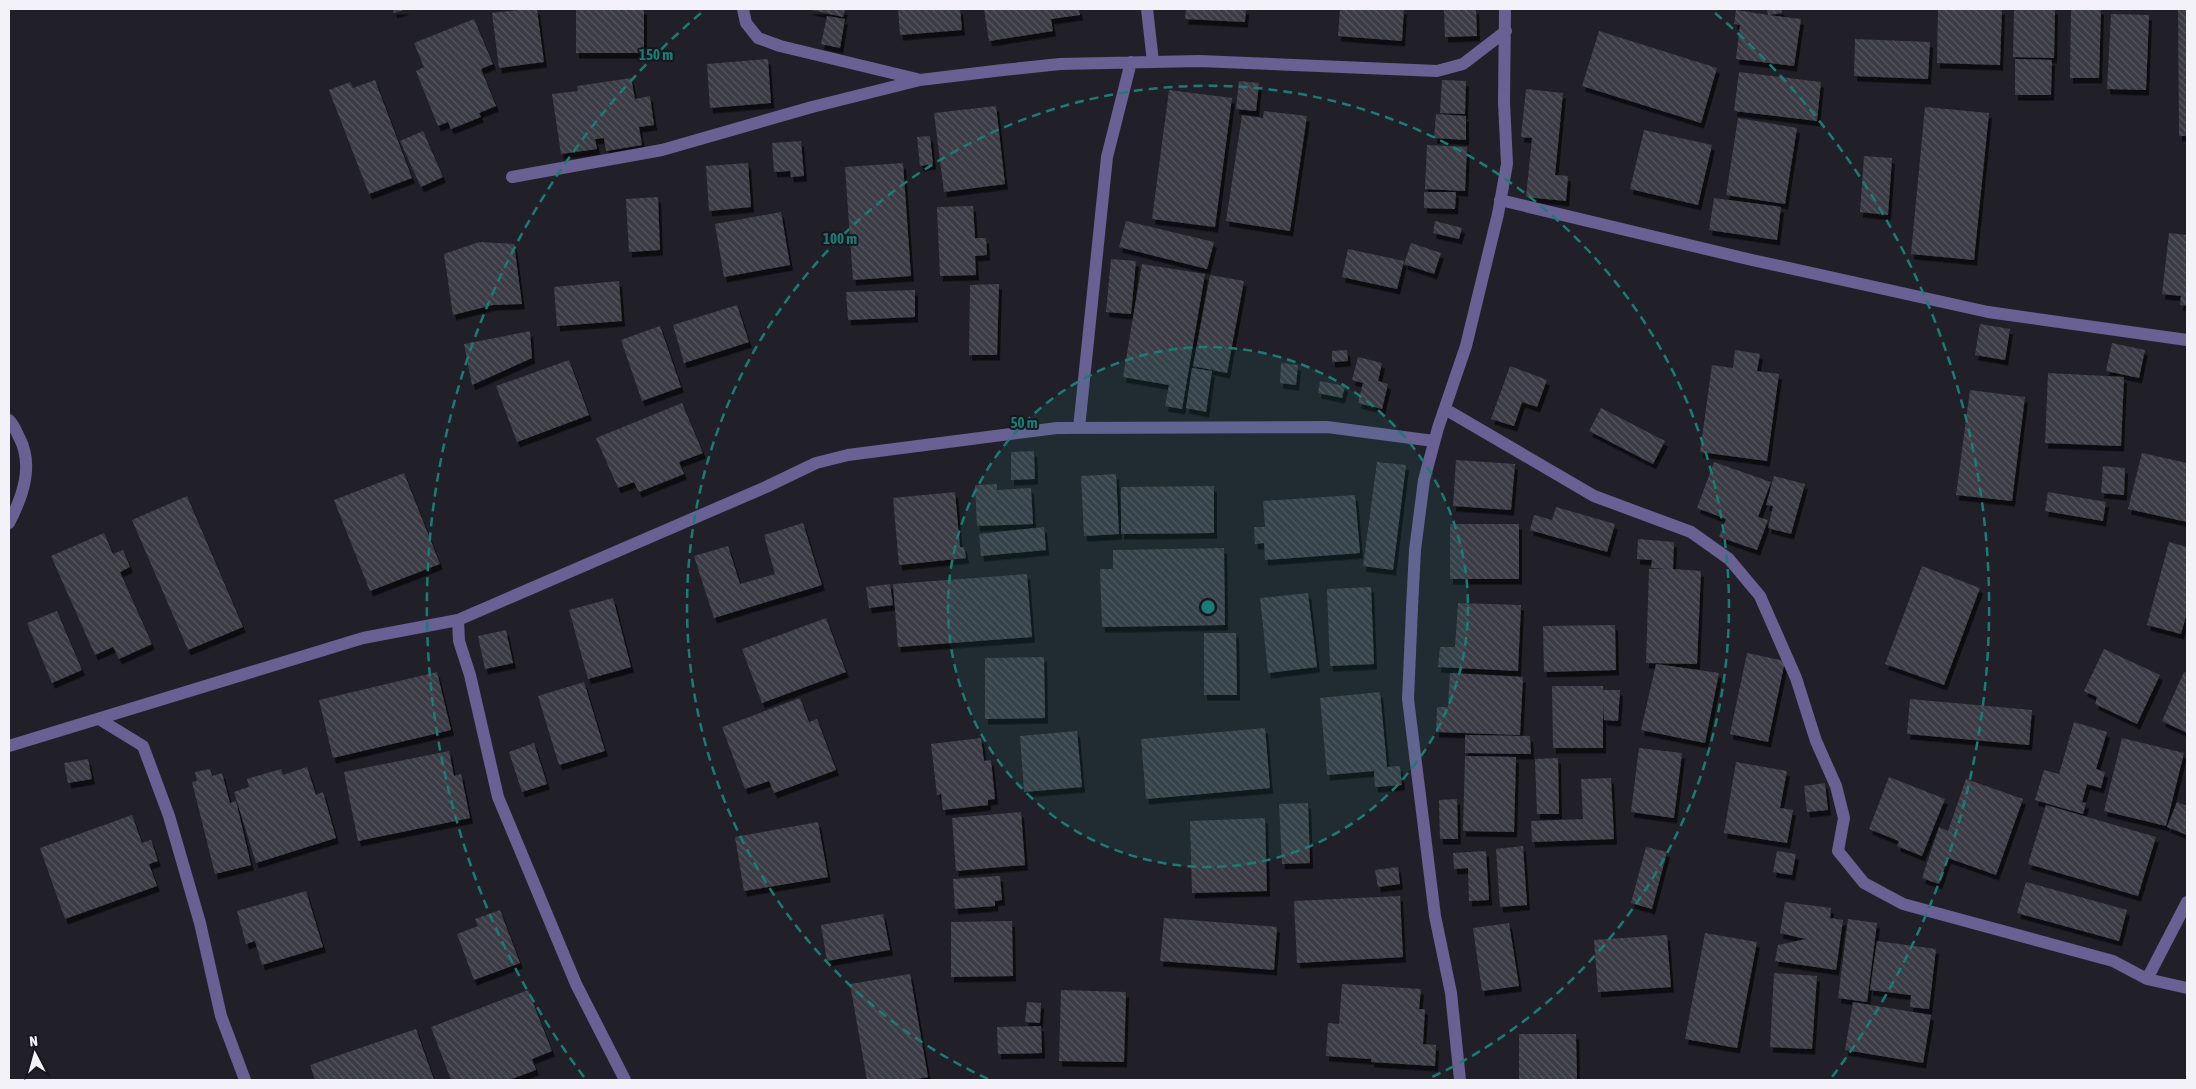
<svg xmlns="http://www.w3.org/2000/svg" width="2196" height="1089" font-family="'Asap Condensed',sans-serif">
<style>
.building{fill:url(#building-back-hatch);filter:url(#shadow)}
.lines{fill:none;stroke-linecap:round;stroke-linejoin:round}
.service{stroke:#696194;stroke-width:12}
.minor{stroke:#696194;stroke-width:12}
.ring{fill:none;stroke:#1a7c75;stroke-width:2.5;stroke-dasharray:9 6}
.centre{fill:#1a7c75;stroke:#18171f;stroke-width:2.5}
.ring-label{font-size:15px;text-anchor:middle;font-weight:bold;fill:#1a7c75;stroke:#18171f;stroke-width:4;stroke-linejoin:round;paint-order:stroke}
</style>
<defs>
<pattern id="building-back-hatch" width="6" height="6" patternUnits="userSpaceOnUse" patternTransform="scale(1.25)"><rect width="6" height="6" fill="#3b3a44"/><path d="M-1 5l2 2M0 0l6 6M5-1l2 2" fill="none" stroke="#585760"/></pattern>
<filter id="shadow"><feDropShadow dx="3" dy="5.5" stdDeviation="0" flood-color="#0009"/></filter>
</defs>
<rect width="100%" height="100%" fill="#212029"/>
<path class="building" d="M393,9H407L394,13Z
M528,9H537L544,62L499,68L492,13Z
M576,9H644V53H576Z
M807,9H845L843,17Z
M898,9H960L962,30L900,35Z
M984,9H1079L1080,15L1051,19L1053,31L989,41Z
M1186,9H1246L1245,22L1185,19Z
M1340,9H1404L1402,41L1338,36Z
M1444,9H1476L1477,36L1445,37Z
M1767,9H1781L1782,13L1768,15L1801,19L1794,66L1736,59L1740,25L1734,24L1736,10L1768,15Z
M1938,9H2002L2000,65L1937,63Z
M2014,9H2055L2054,58L2013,57Z
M2071,9H2101L2099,78H2070Z
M2178,9H2187V136H2179Z
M2111,14L2149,15L2146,90L2107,89Z
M827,16L845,19L840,48L821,44Z
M474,19L493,64L481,69L496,106L479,113L481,117L451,129L448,122L438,126L416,71L424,67L414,43Z
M1599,31L1717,68L1701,123L1582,86Z
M1855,39L1930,42L1928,79L1854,76Z
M768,59L771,103L710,108L707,64Z
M2015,59L2052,60L2051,95H2015Z
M1739,72L1821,82L1817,121L1734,111Z
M631,78L635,99L650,96L654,125L639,127L642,145L606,151L604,138L595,139L597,149L561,154L552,94L578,91L577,86Z
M375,80L412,178L369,194L329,90L350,82L353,88Z
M1442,80L1466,81L1465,114L1440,113Z
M1239,81L1259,83L1256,111L1236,109Z
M1526,89L1563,93L1555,175L1568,176L1566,201L1526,197L1532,138L1521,137Z
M1169,90L1232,98L1215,227L1152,219Z
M996,106L1005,184L944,192L934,113Z
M1925,107L1989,113L1974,260L1911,254Z
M1264,111L1307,116L1290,231L1226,221L1242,115L1263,118Z
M1436,114L1466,116V140L1434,138Z
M1738,118L1797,128L1785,204L1726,195Z
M1644,130L1712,145L1698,205L1630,189Z
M423,131L443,177L421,187L400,141Z
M930,136L933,164L920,166L917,137Z
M801,141L804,176L791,177L790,171L774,172L772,143Z
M1427,145L1467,147L1465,191L1425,189Z
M1864,156L1892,158L1888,215L1860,212Z
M748,163L751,207L709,211L706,166Z
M903,163L911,276L853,280L845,167Z
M1424,192H1456L1455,209L1424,208Z
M658,197L660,250L629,252L626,199Z
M1714,198L1781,207L1777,240L1709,230Z
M973,206L975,238H986L987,255L975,256L976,275L940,276L937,207Z
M781,212L790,265L724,277L715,224Z
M1126,221L1214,242L1207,269L1119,247Z
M1435,221L1462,228L1459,239L1433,233Z
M2169,233L2187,235V306L2180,305L2181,296L2162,294Z
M479,242L514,244L522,304L493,305L453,315L444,254Z
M1411,243L1441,253L1434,274L1404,264Z
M1348,249L1404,261L1397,289L1342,277Z
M1111,259L1136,261L1131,314L1106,312Z
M1142,264L1205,274L1182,409L1165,406L1169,385L1123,377Z
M1210,275L1244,281L1227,373L1193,366Z
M619,281L622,321L557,326L554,287Z
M999,284L997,355H969L970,285Z
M915,290V317L848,320L846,292Z
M737,305L749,342L684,363L673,325Z
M1980,324L2010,329L2005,360L1975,355Z
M660,326L681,387L642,401L621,340Z
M530,331L532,358L472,385L464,344Z
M2112,343L2145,350L2139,378L2106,371Z
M1347,350L1348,361L1332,362V351Z
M1735,350L1760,354L1757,371L1779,374L1767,461L1700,452L1712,365L1733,368Z
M1358,357L1382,363L1378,381L1388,384L1382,409L1358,403L1363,383L1352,380Z
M569,360L589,415L517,442L496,386Z
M1281,363L1298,365L1296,385L1280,383Z
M1510,366L1547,380L1537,407L1522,402L1514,426L1491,419Z
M1192,368L1212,371L1206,412L1186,408Z
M2048,373L2124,377L2121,446L2045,443Z
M1320,381L1345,386L1342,398L1318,393Z
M1970,390L2025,397L2012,501L1956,495Z
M682,403L703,453L679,462L684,474L639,492L634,482L618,488L596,438Z
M1601,408L1665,441L1653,464L1589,431Z
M1034,451L1035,479L1011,480V452Z
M2142,453L2187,463V522L2128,509Z
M1456,460L1515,464L1511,510L1453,506Z
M1377,462L1406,465L1393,570L1363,566Z
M1714,462L1771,482L1758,517L1768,520L1757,550L1719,537L1726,519L1697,508Z
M2103,466L2125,468L2124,495L2101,493Z
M404,473L440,564L370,591L334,500Z
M1116,474L1119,534L1084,536L1081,476Z
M1774,476L1805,484L1791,534L1768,528L1773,506L1766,505Z
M997,484V490L1031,488L1033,524L977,526L975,485Z
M1214,486V533L1121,534V487Z
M955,492L960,547H964L966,558L899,565L893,498Z
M2048,492L2106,502L2103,521L2045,511Z
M1355,495L1360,553L1265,560L1264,543L1255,544L1254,527H1265L1263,501Z
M187,496L243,627L188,650L132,520Z
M1556,507L1615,524L1607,552L1530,530L1534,515L1552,520Z
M803,523L822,585L714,618L694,556L728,546L740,584L775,574L764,535Z
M1450,524H1519V579H1450Z
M1044,527L1046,550L981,556L979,534Z
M104,533L113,554L123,550L130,567L120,572L152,644L119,659L113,647L95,655L51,556Z
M1638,539L1674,542L1673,569L1701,571L1697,664L1646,663L1649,569H1667L1651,568L1652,560L1637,559Z
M2169,542L2187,547V612L2181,634L2147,625Z
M1224,548L1225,625L1102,627L1100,569H1113V550Z
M1922,566L1980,588L1944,685L1885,664Z
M1027,574L1032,637L898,647L893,584Z
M890,584L893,605L869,608L866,587Z
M1371,587L1374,664L1330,666L1327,589Z
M1308,593L1317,667L1268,673L1260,598Z
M613,598L631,667L588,679L569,610Z
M1458,603L1521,605L1518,671L1438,667L1440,647H1455Z
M57,611L82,670L52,683L27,623Z
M826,618L846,672L762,703L742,649Z
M1615,625L1616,670L1544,672L1543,626Z
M506,630L513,663L485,669L478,636Z
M1204,633H1236L1237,695H1204Z
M2104,649L2160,675L2137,724L2095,704L2097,697L2084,691Z
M1747,653L1785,661L1768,742L1730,734Z
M1044,657L1045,718L985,719V658Z
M1656,664L1719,673L1705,743L1641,730Z
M437,672L451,730L333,758L319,700Z
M2184,672L2187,673V733L2162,721Z
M1450,673L1523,677L1520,735L1436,732L1437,707H1448Z
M584,682L605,751L559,765L538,696Z
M1552,686H1603V690H1620L1618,721L1604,720L1603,705V748H1553Z
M1380,692L1387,767L1400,766L1402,785L1375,787L1374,771L1327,775L1320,698Z
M800,698L809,722L817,719L836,770L774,793L769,781L745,789L722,727Z
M1910,699L2032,710L2029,745L1907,734Z
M2074,722L2107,732L2096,769L2105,772L2101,788L2087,784L2082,802L2086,803L2083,814L2035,800L2044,770L2059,774Z
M1265,728L1270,788L1146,799L1141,739Z
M1077,731L1082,787L1024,792L1020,736Z
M1465,735L1530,736L1531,754L1465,753Z
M981,738L984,761L991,760L995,799L988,800V805L943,810L941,794L937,795L931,744Z
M2122,738L2184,753L2166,826L2104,811Z
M534,743L547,784L522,792L509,752Z
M1639,748L1682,753L1674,818L1631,812Z
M449,751L454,776L461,774L470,818L358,841L344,772Z
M1465,756L1516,757L1514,832L1463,831Z
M1558,758L1559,814H1537L1535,759Z
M88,759L92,779L68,783L64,763Z
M1736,762L1787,771L1780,808L1793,810L1787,843L1724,833Z
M307,767L316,795L323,792L336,838L256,863L234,792L249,787L247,779L281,769L283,775Z
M210,769L212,776L222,773L230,803L236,801L251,865L215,874L192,782L197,781L195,772Z
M1889,777L1945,799L1922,856L1897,846L1899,841L1869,829Z
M1611,778L1614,839L1532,842L1531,821L1583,819L1581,779Z
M1966,779L2023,799L1996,875L1948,858L1939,884L1922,878L1939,827L1948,831Z
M1825,783L1828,810L1807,812L1804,786Z
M1457,799L1458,839H1440L1439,800Z
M2177,802L2187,806V835L2167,827Z
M1308,803L1310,863L1282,864L1279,804Z
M2046,805L2156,837L2138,896L2028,864Z
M1021,812L1025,865L956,871L952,818Z
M132,815L142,843L151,840L158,861L149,864L157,886L65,919L40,848Z
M1265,818L1267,891L1192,893L1190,821Z
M818,822L828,877L744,891L735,837Z
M1523,846L1527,905L1500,907L1496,849Z
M1646,847L1667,852L1652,909L1631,903Z
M1486,851L1489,900L1469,901L1468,868L1454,869L1453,853Z
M1777,851L1796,854L1792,875L1773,872Z
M1398,867L1400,884L1378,887L1375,870Z
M1000,876L1002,900L995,901V906L955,909L953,879Z
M2026,882L2127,910L2119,941L2017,913Z
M306,891L323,947L262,965L255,941L246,944L237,911Z
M1400,896L1403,957L1297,963L1294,901Z
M1785,902L1831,908L1830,918L1843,920L1836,970L1775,961L1778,945L1806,939L1780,933Z
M500,910L520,963L474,980L457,934L478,926L475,919Z
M883,914L890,950L827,961L821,925Z
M1164,918L1277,927L1274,970L1160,961Z
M1848,919L1877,923L1867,1002L1838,998Z
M1012,921L1013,976L951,977V922Z
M1509,923L1519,986L1482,991L1473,928Z
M1705,933L1757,942L1737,1048L1685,1039Z
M1667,935L1671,987L1598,992L1594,940Z
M1877,941L1936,949L1929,1009L1910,1007L1911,995L1870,990Z
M1774,973L1817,976L1812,1049L1770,1047Z
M910,974L928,1077L911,1080H867L850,984Z
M1342,984L1421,989L1419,1009H1425L1423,1044L1436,1045L1435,1066L1371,1062V1059L1326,1056L1328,1023L1339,1024Z
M528,990L552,1051L532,1059L536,1070L509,1080H451L431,1027Z
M1061,990L1126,992L1124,1062L1059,1061Z
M1027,1002L1041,1003L1040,1023L1025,1022Z
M1853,1002L1931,1015L1923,1063L1845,1050Z
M1041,1026L1042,1053L998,1054L997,1027Z
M416,1029L434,1080H315L310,1065Z
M1519,1034H1576L1577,1080H1519Z"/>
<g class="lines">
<path class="service" d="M1147,9L1153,62"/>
<path class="minor" d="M743,9L746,23L758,38L780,46L917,79
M512,177L662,150L812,107L920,80L1003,70L1060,64L1199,61L1437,71L1463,64L1506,31
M1500,200L1752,260L1988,312L2187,340
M1445,409L1594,496L1691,532L1729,559L1760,596L1796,678L1816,741L1836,786L1844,818L1838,851L1864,883L1903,904L2113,961L2147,979L2187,988
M9,420C14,425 16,431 19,437C34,465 23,496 9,523
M1079,428L1107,157L1131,62
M458,620L459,641L470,675L498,797L576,984L625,1080
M99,719L143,746L169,816L200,923L221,1016L245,1080
M9,746L363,638L458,620L766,487L816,463L848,455L1057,428L1327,427L1434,441
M2147,979L2187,902
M1460,1080L1451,993L1435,916L1408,699L1412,608L1415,550L1424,480L1438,428L1466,346L1498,214L1507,164L1504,102L1505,9"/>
</g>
<circle cx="1208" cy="607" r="260" fill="#1a7c75" fill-opacity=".12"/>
<g class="ring">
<circle cx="1208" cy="607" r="260"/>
<path d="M988 1079A521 521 0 1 1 1428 1079"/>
<path d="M584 1077A781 781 0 0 1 701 13M1715 13A781 781 0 0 1 1832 1077"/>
</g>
<circle cx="1208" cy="607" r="8" class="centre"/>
<g class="ring-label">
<text x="656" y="60">150 m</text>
<text x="840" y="244">100 m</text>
<text x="1024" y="428">50 m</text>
</g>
<rect width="2196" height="1089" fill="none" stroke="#f3f2f9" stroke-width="20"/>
<g transform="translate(35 1054) rotate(354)" stroke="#18171f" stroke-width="4" paint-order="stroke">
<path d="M0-4L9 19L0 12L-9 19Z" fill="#f3f2f9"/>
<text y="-8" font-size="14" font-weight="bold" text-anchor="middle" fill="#f3f2f9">N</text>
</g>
</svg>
